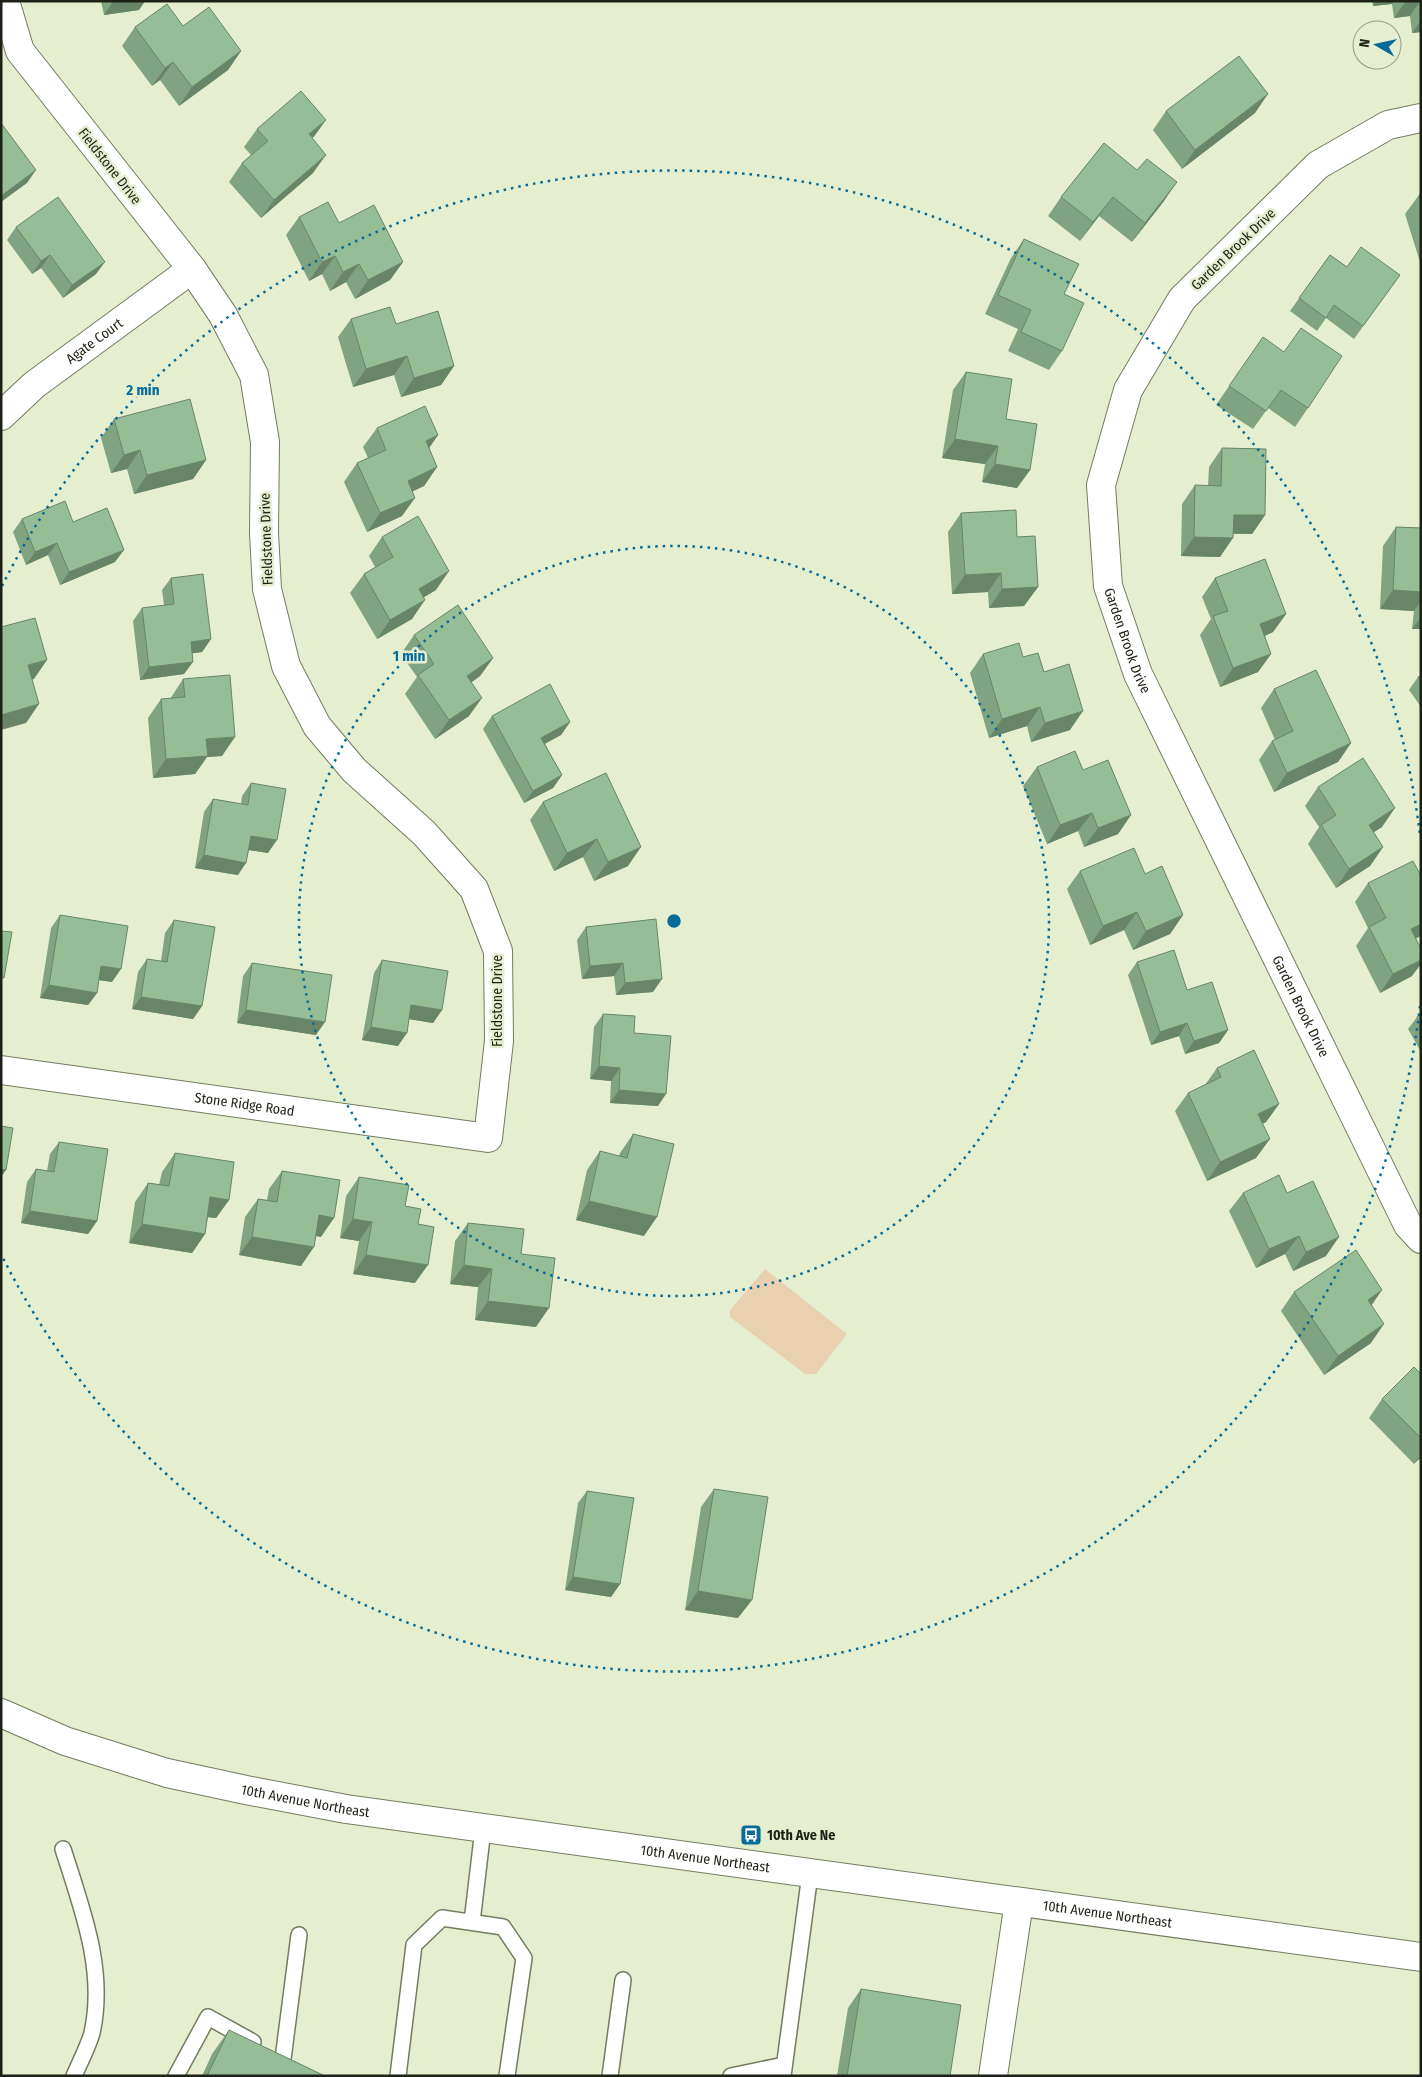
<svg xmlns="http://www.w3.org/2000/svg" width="1422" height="2077" font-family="'Fira Sans Condensed',sans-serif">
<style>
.green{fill:#e9d1af}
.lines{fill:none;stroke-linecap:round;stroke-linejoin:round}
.lane-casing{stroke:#737c5f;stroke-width:18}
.street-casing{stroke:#737c5f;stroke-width:30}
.secondary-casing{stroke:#737c5f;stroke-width:30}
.lane{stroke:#fff;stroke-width:15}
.street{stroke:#fff;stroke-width:28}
.secondary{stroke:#fff;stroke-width:28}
.wall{fill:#80a381}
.shaded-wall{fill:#688569}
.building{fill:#95be96;stroke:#688569}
.ring{fill:none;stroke:#076b99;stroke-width:2.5;stroke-dasharray:2.5 5}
.labels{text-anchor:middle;stroke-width:5;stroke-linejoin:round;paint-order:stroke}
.street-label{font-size:14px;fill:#1e2216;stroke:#e5efd0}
.poi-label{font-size:14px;font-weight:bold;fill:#1e2216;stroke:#e5efd0;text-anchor:start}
.centre{fill:#076b99;stroke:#e5efd0;stroke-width:2.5}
.ring-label{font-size:15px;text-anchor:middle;font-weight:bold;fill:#076b99;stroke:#e5efd0;stroke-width:5;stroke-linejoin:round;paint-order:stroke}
</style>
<rect width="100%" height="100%" fill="#e5efd0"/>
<path class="green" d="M765,1269L847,1334L816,1374H805L730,1317V1310Z"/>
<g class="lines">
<g class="lane-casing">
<path id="lane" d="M63,1849C82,1909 106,1970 92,2033C88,2047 80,2062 74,2076
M472,1922L483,1829
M283,2059L299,1935
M176,2076L208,2017L253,2042
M398,2076L414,1945L442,1918L503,1927L524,1958L507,2076
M610,2076L623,1980
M731,2076L784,2065
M783,2076L810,1874"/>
</g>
<g class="street-casing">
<g id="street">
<path id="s1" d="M1421,118L1388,125L1318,165L1182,299L1128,390L1101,485L1108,586L1138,674L1408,1225L1421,1239"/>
<path id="s2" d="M1,416L34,385L192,269"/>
<path id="s3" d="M1,1070L488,1138L499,1041L498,951L474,889L424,833L354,770L317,726L286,666L267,589L264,533L265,442L254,375L223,315L192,269L20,51L5,1"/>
<path d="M993,2076L1019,1902"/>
</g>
</g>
<g class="secondary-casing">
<g id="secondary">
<path id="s4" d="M1,1713L65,1741L167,1773L246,1790L346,1809L1421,1957"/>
</g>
</g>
<use href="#lane" class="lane"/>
<use href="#street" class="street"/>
<use href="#secondary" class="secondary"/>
</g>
<path class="wall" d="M101,1H145L139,10L104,15Z
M1372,1H1421V32L1412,33L1410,16L1394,18L1392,4L1373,6Z
M183,26L241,51L228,70L179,106L160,80L152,86L122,46L135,27Z
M1166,111L1255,113L1182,169L1153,130Z
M257,129L312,139L313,173L261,218L229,182L242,163L251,155L244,147Z
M1104,143L1164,201L1132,242L1099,216L1080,241L1048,216L1061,197Z
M1421,194V265L1405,214L1419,195Z
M299,217L339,223L403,262L390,280L355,299L346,282L330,291L322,274L309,281L286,235Z
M16,227L96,274L63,298L41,268L32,274L7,240Z
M1024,239L1062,351L1049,370L1008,351L1018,329L985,314L1011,258Z
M1330,255L1347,267L1400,275L1354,339L1326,318L1317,331L1290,311Z
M351,319L396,324L454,366L441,385L401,397L394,375L353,387L338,337Z
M1263,337L1308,408L1295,427L1268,408L1253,429L1216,405Z
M966,372L1006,419L1030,470L1017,488L982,482L985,464L942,458L953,390Z
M114,419L206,460L193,479L134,494L127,469L111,473L101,438Z
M377,428L438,435L429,448L437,467L424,486L412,491L402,516L367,532L344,482L357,463L368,458L363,447Z
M1222,448L1265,515L1252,534H1233L1220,557L1181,556L1182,504L1195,485L1208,486L1209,467Z
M961,513L1017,537L1038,587L1024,606L989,608L988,592L952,594L948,532Z
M22,519L73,522L115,562L60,585L48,555L26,565L13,532Z
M1396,527L1421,528V629H1412L1414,611L1380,609L1383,546Z
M382,537L436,590L424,597L412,619L377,639L350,593L364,574L375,567L369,556Z
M171,578L211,639L202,652L192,653L184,674L140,680L133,621L142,608L164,605L162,590Z
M1215,578L1286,614L1273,632L1265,636L1271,654L1258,672L1220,687L1200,635L1211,619L1202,597Z
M414,635L493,658L480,676L472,682L469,716L435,739L405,694L417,677L401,654Z
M983,654L1023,657L1044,672L1070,730L1031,742L1027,726L989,738L970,673Z
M1421,676V707L1409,690L1418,677Z
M183,679L222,756L207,757L195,774L153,778L148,718L161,699H170Z
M1274,689L1351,743L1338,762L1274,792L1259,760L1272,741L1275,740L1261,708Z
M492,716L570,722L561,735L545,744L562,775L553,788L524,803L483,729Z
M1037,767L1083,770L1131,815L1118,834L1084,847L1078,831L1047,844L1023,786Z
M606,773L628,866L594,881L583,857L554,871L530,820L543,802Z
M251,783L268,853L249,850L238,875L195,868L204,812L213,799L241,804L242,796Z
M1318,787L1382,827L1373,832L1383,847L1370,866L1336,888L1308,844L1319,827L1305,806Z
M1080,871L1145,874L1183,915L1170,934L1133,950L1124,930L1090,945L1067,889Z
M1368,883L1416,939L1412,976L1380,993L1356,946L1368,928L1355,902Z
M60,915L112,982L99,980L97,993L88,1005L40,998L51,928Z
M174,920L202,1006L193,1019L132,1009L138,972L147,959L161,961L165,933Z
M586,927L653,992L616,995L614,976L582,979L577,940Z
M382,960L442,1010L433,1023L409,1019L398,1046L362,1040L374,973Z
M1137,962L1187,990L1228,1030L1219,1043L1185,1054L1179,1036L1151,1045L1128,975Z
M252,963L316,1035L237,1023L243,976Z
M603,1014L634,1033L658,1106L610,1103L611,1081L590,1079L594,1027Z
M1421,1014V1052L1408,1029L1417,1017Z
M1217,1068L1279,1104L1266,1122L1262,1124L1256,1158L1207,1181L1175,1111L1188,1093L1205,1085Z
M633,1134L644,1236L576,1220L587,1170L600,1151L619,1156L620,1153Z
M59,1142L97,1221L88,1234L21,1223L27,1182L36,1169L47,1171L50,1154Z
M175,1153L229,1200L216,1218L208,1217L205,1234L192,1253L129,1243L135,1202L148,1183L159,1185L162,1172Z
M282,1171L321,1237L316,1236L301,1266L239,1255L245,1217L258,1199L267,1200L269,1189Z
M359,1177L405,1206L418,1224L415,1283L353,1274L359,1241L340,1238L346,1196Z
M1243,1193H1287L1326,1256L1293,1271L1285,1254L1256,1268L1229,1211Z
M468,1223L536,1327L475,1320L478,1287L450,1284L455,1241Z
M1294,1292L1372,1305L1371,1343L1324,1375L1281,1311Z
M1421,1374V1457L1414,1464L1369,1418L1382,1399Z
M714,1489L738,1618L685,1610L701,1507Z
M587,1491L620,1584L611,1597L565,1590L578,1503Z
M861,1989L950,2076H837L848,2008Z
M229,2030L325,2076H202L212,2054Z"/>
<path class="shaded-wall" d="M113,1H145L139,10L104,15Z
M1376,1H1394L1392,4L1373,6Z
M1406,1H1420L1410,16L1394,18Z
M1421,20V32L1412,33Z
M241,51L228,70L179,106L192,87Z
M173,62L160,80L152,86L165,68Z
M1268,94L1255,113L1182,169L1195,150Z
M326,120L313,138L309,134Z
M326,155L313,173L261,218L274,200Z
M36,170L27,183L1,202V196Z
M1177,182L1164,201L1132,242L1145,223Z
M1113,197L1099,216L1080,241L1093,222Z
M50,255L41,268L32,274L41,261Z
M335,256L322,274L309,281L322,262Z
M105,262L96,274L63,298L72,285Z
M403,262L390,280L355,299L368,280Z
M359,264L346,282L330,291L343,272Z
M407,356L394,375L353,387L366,369Z
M454,366L441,385L401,397L414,378Z
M438,435L425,454L426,441Z
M955,439L998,446L985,464L942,458Z
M140,450L127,469L111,473L124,455Z
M206,460L193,479L134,494L147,475Z
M995,464L1030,470L1017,488L982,482Z
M437,467L424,486L395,500L408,481Z
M415,498L402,516L367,532L380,513Z
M1234,515H1265L1252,534L1221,533Z
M1194,537L1233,538L1220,557L1181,556Z
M57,543L48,555L26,565L35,552Z
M124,550L115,562L60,585L69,572Z
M449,571L436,590L406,608L419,589Z
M1001,573L988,592L952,594L965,575Z
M1038,587L1024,606L989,608L1002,589Z
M1393,590L1421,592V601L1414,611L1380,609Z
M425,600L412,619L377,639L390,620Z
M1286,614L1273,632L1247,643L1260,624Z
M1421,617V629H1412Z
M211,639L202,652L182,655L191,642Z
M1271,654L1258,672L1220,687L1233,668Z
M493,658L480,676L454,694L467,676Z
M47,660L34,679L15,684L28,665Z
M193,662L184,674L140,680L149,667Z
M482,698L469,716L435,739L449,720Z
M39,704L26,723L1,730V715Z
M1040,707L1027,726L989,738L1002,719Z
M1083,711L1070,730L1031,742L1045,723Z
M570,722L561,735L532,750L541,738Z
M235,737L222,756L207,757L195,774L153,778L166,759L206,739Z
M1351,743L1338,762L1274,792L1287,773Z
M562,775L553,788L524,803L533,791Z
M1395,808L1382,827L1356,844L1369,825Z
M1092,813L1078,831L1047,844L1060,825Z
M1131,815L1118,834L1084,847L1098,828Z
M251,836L277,840L268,853L242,849Z
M597,839L583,857L554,871L567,853Z
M641,847L628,866L594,881L608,862Z
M1383,847L1370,866L1336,888L1349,869Z
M204,855L246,863L238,875L195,868Z
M1137,912L1124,930L1090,945L1103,926Z
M1183,915L1170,934L1133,950L1146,931Z
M1421,924V936L1398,948L1411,929Z
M1421,960V964L1412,976L1380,993L1393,974Z
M623,963L614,976L582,979L590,966Z
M101,966L121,969L112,982L92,979Z
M662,979L653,992L616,995L625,983Z
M49,985L97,993L88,1005L40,998Z
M141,997L202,1006L193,1019L132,1009Z
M411,1005L442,1010L433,1023L402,1018Z
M246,1010L325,1022L316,1035L237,1023Z
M1187,1023L1179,1036L1151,1045L1160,1032Z
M371,1027L407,1033L398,1046L362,1040Z
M1228,1030L1219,1043L1185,1054L1194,1041Z
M599,1066L620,1068L611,1081L590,1079Z
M619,1090L666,1094L658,1106L610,1103Z
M1279,1104L1266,1122L1245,1133L1258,1114Z
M1270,1139L1256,1158L1207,1181L1220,1162Z
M1,1169L6,1170L1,1177Z
M210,1197L229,1200L216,1218L197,1216Z
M589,1201L657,1217L644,1236L576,1220Z
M30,1211L97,1221L88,1234L21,1223Z
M319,1215L334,1218L321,1237L306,1234Z
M353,1219L372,1222L359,1241L340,1238Z
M142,1224L205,1234L192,1253L129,1243Z
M1299,1236L1285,1254L1256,1268L1269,1249Z
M252,1237L314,1247L301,1266L239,1255Z
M1339,1237L1326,1256L1293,1271L1306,1252Z
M366,1255L428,1265L415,1283L353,1274Z
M464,1265L492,1269L478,1287L450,1284Z
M1382,1290L1369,1309L1368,1300Z
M488,1301L549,1308L536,1327L475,1320Z
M1384,1324L1371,1343L1324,1375L1338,1356Z
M1421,1455V1457L1414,1464Z
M573,1577L620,1584L611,1597L565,1590Z
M698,1591L752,1600L738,1618L685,1610Z"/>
<path class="building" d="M167,4L183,26L209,7L241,51L192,87L173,62L165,68L135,27Z
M1239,56L1268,94L1195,150L1166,111Z
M301,91L326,120L309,134L326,155L274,200L242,163L268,141L257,129Z
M1,123L36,170L1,196Z
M1104,143L1137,170L1147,159L1177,182L1145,223L1113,197L1093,222L1061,197Z
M1421,194V202L1419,195Z
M58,197L105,262L72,285L50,255L41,261L16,227Z
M328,202L339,223L374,205L403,262L368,280L359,264L343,272L335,256L322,262L299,217Z
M1024,239L1079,264L1064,294L1084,303L1062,351L1021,332L1031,310L998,295Z
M1361,247L1400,275L1363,326L1334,305L1326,318L1299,298L1330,255L1347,267Z
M390,307L396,324L438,311L454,366L414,378L407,356L366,369L351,319Z
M1301,328L1342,356L1308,408L1281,390L1266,411L1229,386L1263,337L1284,352Z
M966,372L1012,379L1006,419L1037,424L1030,470L995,464L998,446L955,439Z
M190,399L206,460L147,475L140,450L124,455L114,419Z
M425,406L438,435L426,441L437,467L408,481L415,498L380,513L357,463L386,450L377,428Z
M1222,448L1266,449L1265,515H1234L1233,538L1194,537L1195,485L1221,486Z
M65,501L73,522L107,508L124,550L69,572L57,543L35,552L22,519Z
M1016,510L1017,537L1035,536L1038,587L1002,589L1001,573L965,575L961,513Z
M418,516L449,571L419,589L425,600L390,620L364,574L393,557L382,537Z
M1396,527L1421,528V592L1393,590Z
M1265,559L1286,614L1260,624L1271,654L1233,668L1213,616L1228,611L1215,578Z
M203,574L211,639L191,642L193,662L149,667L142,608L174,604L171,578Z
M458,605L493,658L467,676L482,698L449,720L418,675L434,664L414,635Z
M35,618L47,660L28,665L39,704L1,715V627Z
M1019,643L1023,657L1038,653L1044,672L1069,664L1083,711L1045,723L1040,707L1002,719L983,654Z
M1316,670L1351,743L1287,773L1272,741L1293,731L1274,689Z
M230,675L235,737L206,739L208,756L166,759L161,699L185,697L183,679Z
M1421,676V682L1418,677Z
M550,684L570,722L541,738L562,775L533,791L492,716Z
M1075,751L1083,770L1108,760L1131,815L1098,828L1092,813L1060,825L1037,767Z
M1363,758L1395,808L1369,825L1383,847L1349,869L1321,825L1336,815L1318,787Z
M606,773L641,847L608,862L597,839L567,853L543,802Z
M251,783L286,789L277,840L251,836L246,863L204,855L213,799L248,805Z
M1134,848L1145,874L1162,866L1183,915L1146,931L1137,912L1103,926L1080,871Z
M1413,861L1421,876V924L1411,929L1421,949V960L1393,974L1369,927L1386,918L1368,883Z
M60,915L128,926L121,969L101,966L97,993L49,985Z
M656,919L662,979L625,983L623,963L590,966L586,927Z
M174,920L215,927L202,1006L141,997L147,959L167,962Z
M1,931L12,932L4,978H1Z
M1174,950L1187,990L1212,982L1228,1030L1194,1041L1187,1023L1160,1032L1137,962Z
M382,960L448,971L442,1010L411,1005L407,1033L371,1027Z
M252,963L332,975L325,1022L246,1010Z
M603,1014L635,1016L634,1033L671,1036L666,1094L619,1090L620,1068L599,1066Z
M1421,1014V1024L1417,1017Z
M1254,1050L1279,1104L1258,1114L1270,1139L1220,1162L1188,1093L1221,1077L1217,1068Z
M1,1126L13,1128L6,1170L1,1169Z
M633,1134L674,1144L657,1217L589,1201L600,1151L627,1158Z
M59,1142L108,1149L97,1221L30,1211L36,1169L54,1172Z
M175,1153L234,1162L229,1200L210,1197L205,1234L142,1224L148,1183L169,1186Z
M282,1171L340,1180L334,1218L319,1215L314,1247L252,1237L258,1199L277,1202Z
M1279,1175L1287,1193L1313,1181L1339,1237L1306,1252L1299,1236L1269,1249L1243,1193Z
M359,1177L409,1185L405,1206L421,1209L418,1224L434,1227L428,1265L366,1255L372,1222L353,1219Z
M468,1223L524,1229L521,1254L555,1258L549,1308L488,1301L492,1269L464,1265Z
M1356,1250L1382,1290L1368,1300L1384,1324L1338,1356L1294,1292Z
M1414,1367L1421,1374V1438L1382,1399Z
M714,1489L768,1497L752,1600L698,1591Z
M587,1491L634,1498L620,1584L573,1577Z
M861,1989L961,2005L950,2076H847Z
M229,2030L325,2076H207Z"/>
<g class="ring">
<circle cx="674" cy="921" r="375"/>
<path d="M1420 1006A751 751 0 0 1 2 1256M2 586A751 751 0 0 1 1420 836"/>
</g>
<defs>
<g id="bus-square" transform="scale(1.125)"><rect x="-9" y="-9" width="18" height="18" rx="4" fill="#076b99" stroke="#e5efd0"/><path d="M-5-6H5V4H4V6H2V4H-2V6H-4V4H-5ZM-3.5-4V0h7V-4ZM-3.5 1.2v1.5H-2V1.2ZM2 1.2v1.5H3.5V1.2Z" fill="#fff"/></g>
</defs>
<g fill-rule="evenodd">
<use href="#bus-square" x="751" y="1835"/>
</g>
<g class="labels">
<g class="street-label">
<text transform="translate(110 166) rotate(52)" y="5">Fieldstone Drive</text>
<text transform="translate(1233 249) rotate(-44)" y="5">Garden Brook Drive</text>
<text dy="5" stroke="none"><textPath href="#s2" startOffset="120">Agate Court</textPath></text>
<text transform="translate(266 539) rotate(-92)" y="5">Fieldstone Drive</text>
<text dy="5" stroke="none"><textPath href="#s1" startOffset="669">Garden Brook Drive</textPath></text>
<text transform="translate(497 1001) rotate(-90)" y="5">Fieldstone Drive</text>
<text dy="5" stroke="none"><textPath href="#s1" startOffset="1074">Garden Brook Drive</textPath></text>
<text dy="5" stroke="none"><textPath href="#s3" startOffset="246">Stone Ridge Road</textPath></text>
<text dy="5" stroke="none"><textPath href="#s4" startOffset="318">10th Avenue Northeast</textPath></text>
<text dy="5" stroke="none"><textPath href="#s4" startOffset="722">10th Avenue Northeast</textPath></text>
<text dy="5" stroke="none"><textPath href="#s4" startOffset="1128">10th Avenue Northeast</textPath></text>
</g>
<g class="poi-label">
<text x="767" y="1840">10th Ave Ne</text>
</g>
</g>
<circle cx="674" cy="921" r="8" class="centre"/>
<g class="ring-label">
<text x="143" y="395">2 min</text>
<text x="409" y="661">1 min</text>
</g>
<rect width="1422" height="2077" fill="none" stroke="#1e2216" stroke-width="5"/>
<g transform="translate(1377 45) rotate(279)"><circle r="24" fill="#e5efd0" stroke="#959d86"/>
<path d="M0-4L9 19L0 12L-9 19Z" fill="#076b99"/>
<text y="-8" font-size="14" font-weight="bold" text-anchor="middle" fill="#1e2216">N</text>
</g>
</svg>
